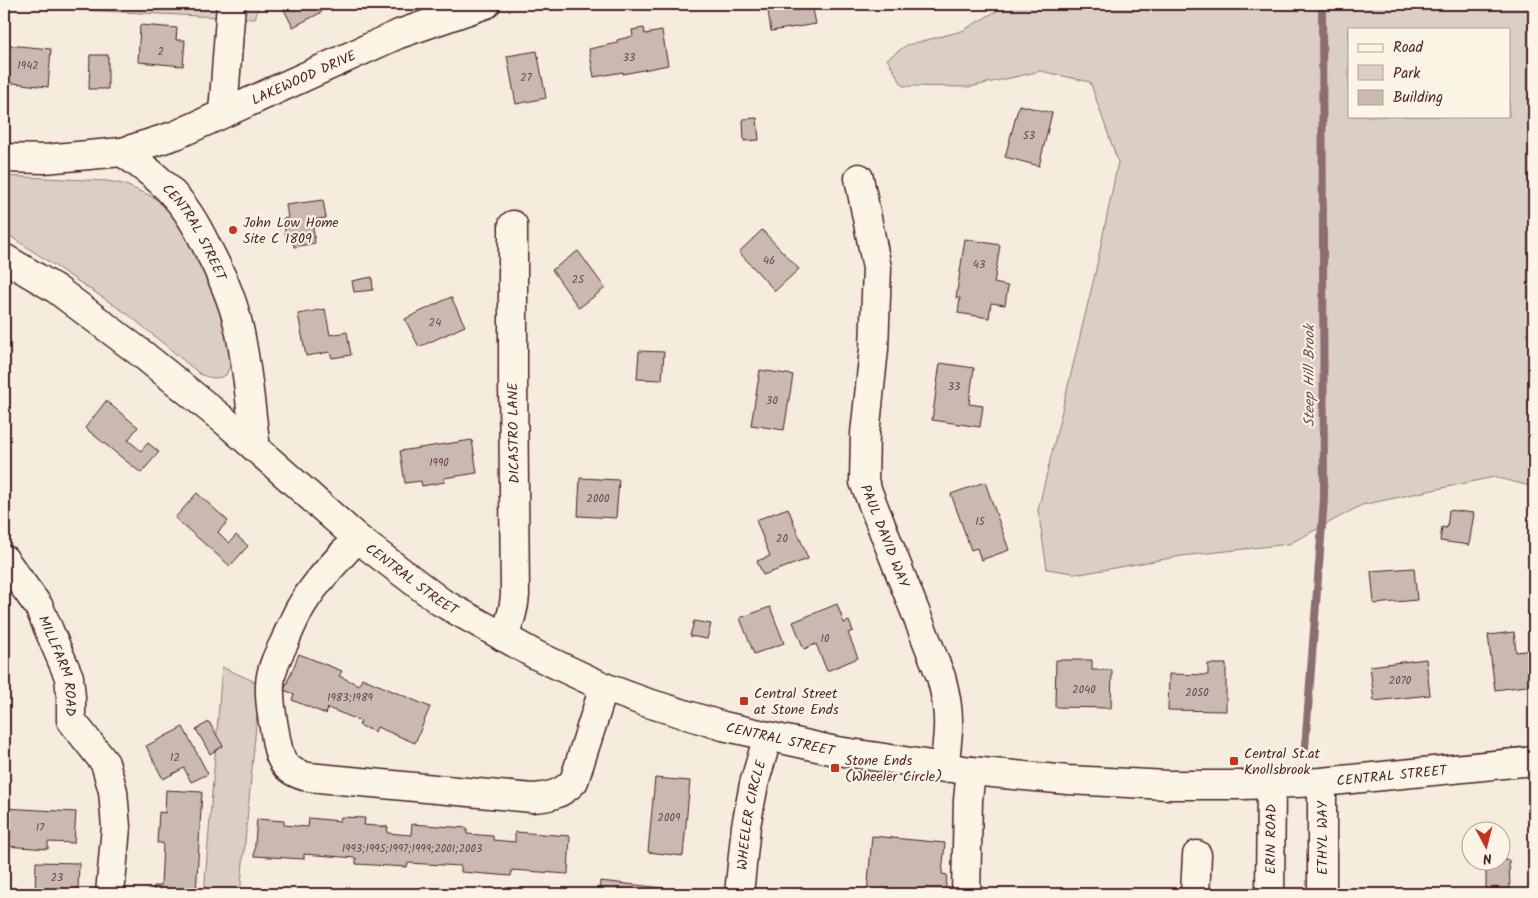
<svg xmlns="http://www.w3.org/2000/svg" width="1538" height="898" font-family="Kalam,sans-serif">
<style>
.green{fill:#dbcec4;stroke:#927678;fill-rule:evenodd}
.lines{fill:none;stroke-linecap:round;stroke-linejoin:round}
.stream{stroke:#8c6e70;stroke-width:8}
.building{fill:#cab9b1;stroke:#4a1f2b}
.minor-casing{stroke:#4a1f2b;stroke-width:31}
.major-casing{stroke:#4a1f2b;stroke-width:31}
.minor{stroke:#fcf5e5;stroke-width:28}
.major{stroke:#fcf5e5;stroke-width:28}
.poi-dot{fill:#c8321e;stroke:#fcf5e5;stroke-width:2}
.labels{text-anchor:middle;stroke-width:4;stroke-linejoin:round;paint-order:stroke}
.number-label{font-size:11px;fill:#6a464c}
.street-label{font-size:14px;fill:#4a1f2b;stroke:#fcf5e5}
.poi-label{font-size:14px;fill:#4a1f2b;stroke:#fcf5e5;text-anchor:start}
.water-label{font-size:15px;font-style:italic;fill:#704d53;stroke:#fcf5e5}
</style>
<rect width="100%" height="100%" fill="#f5ecde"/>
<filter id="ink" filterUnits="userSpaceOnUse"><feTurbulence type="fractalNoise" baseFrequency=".02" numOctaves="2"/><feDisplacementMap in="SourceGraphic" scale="10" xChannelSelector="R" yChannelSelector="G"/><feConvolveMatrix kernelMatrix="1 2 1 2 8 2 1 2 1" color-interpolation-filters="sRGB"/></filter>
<g filter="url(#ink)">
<path class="green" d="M85,4H259L255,19L84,10Z
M1008,4H1534V487L1494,477L1362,505L1289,544L1182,556L1080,574L1047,569L1038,510L1095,274L1118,162L1090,82L1041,71L970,87L903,86L887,59L907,45L962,31ZM1349,29H1509V116H1349Z
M4,176L107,181L123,184L149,195L159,201L181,220L219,295L233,359L226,375C217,380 209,378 200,374L129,315L4,232Z
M222,667L260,684L240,894H204Z"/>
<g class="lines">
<path class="stream" d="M1305,748L1324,499L1322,4"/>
</g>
<path class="building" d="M281,4H318L322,12L293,27Z
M767,4H812L816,24L771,31Z
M933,4H947L933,7Z
M140,25L177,28L176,40H185L183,66L138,62Z
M644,28L645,34L662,31L668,65L623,74V72L594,77L589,49L617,43V40L633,36L632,30Z
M8,45L51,49L48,87L4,82Z
M537,51L546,98L516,104L507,56Z
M90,55H108V89H89Z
M1019,105L1052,113L1039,166L1005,157Z
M757,118L759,140L744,141L743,119Z
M323,200L326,218L312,220L315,243L294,247L292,236L286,237L283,219L288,218L286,205Z
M762,230L799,269L775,291L739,252Z
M965,239L1000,245L994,283L1008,286L1005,305L991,303L989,318L958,313L960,298H956Z
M578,251L605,288L579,308L552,270Z
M372,277L373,290L354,292L352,281Z
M451,297L465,326L419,347L405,319Z
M325,309L330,335L347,332L351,355L332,358L330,352L306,356L298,314Z
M639,351L664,352L662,380L637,379Z
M940,363L974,368L969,404L983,406L980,427L932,420Z
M760,370L793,375L784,430L751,425Z
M106,401L138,427L128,440L141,451L148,443L159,452L141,473L85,428Z
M472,440L477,473L444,478L445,482L422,486L421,481L405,483L400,451Z
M580,478L619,480L616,518L578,516Z
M985,482L1009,550L981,560L977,548L971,550L951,494Z
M197,493L228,521L218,532L229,543L236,535L248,546L230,566L175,518Z
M788,508L808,559L763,575L757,561L770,556L756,520Z
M1449,510L1474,513L1469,545L1440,541L1442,527L1447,528Z
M1414,568L1417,600L1374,604L1371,571Z
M837,604L844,623L849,621L853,631L848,633L858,658L827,671L816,644L804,649L793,622Z
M770,607L784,643L754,654L740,618Z
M694,621L711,624L707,639L690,636Z
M1514,632L1516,652L1534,650V685L1495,690L1488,635Z
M299,654L342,671L339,676L359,685L362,678L430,707L415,743L377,727L375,732L359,725L361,721L328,708L326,714L292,700L294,694L284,690Z
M1426,659L1430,695L1374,701L1370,666Z
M1056,660H1092V670H1112L1111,708L1055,707Z
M1208,664H1226V711L1168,710L1169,674L1208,675Z
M209,722L223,746L210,754L196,729Z
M183,727L208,774L191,782L184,768L163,779L146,746Z
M655,778L690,781L683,856L648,852Z
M166,790L202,792L196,894H153L154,886H161L163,843H157L159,812L165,813Z
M4,808L76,812L74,843L48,842V849L4,846Z
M341,817L365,818L364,825L388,827L387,833L411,835L412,824L467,828V834L493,836V840L515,842V832L570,836L568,874L512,870L511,876L461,872V866L408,863L407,867L356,864V858L304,854V859L254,856L257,819L284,821V825L308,827L309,818L340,821Z
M872,836L945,843L942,874L947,875L945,894H867Z
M1509,860L1510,889H1486V861Z
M36,862L79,863L78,890H70V894H35Z
M600,881L672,889V894H599Z
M813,890L855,894H813Z"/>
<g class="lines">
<g class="minor-casing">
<g id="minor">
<path d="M223,113L231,4"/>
<path id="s1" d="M122,152C140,164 158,177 172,193C187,208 198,228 207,247C220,272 232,297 238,324C248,365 250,407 256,448"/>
<path id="s2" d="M4,158L44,159L122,152L176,135L399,34L486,4"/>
<path id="s3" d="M859,178L877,268L874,349L865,434L864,482L941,677C951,713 949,731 944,768"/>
<path d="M357,538C337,561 314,583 299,610C294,620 289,630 285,641C278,655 271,668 270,684C269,700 272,717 275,733C279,758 282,771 308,777L532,798C550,797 562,794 574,781L604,687"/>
<path id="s4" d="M4,559L39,607L69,677L71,697V720L105,763L113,791L116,827L110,894"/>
<path d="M503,637C510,623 514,611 515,595L513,377V225"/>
<path id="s5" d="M739,894L746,826L754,784L768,736"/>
<path d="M966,894L968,800L971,771"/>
<path d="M1195,894L1197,855"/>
<path id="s6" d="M1270,894L1271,784"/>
<path d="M1322,894V782"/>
</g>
</g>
<g class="major-casing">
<g id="major">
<path id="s7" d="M4,258L56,289L142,354L225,421L357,538L441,602L536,655L604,687L645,702L723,726L831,750L971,771L1068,780L1168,785H1243L1322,782L1534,761"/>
</g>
</g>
<use href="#minor" class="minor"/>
<use href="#major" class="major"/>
</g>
</g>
<g class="poi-dot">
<circle cx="233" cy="230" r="5"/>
<rect x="739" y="696" width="10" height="10" rx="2.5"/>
<rect x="1229" y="756" width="10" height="10" rx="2.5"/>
<rect x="830" y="763" width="10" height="10" rx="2.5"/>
</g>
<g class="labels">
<g class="number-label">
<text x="161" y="55">2</text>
<text x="629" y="61">33</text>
<text x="28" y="69">1942</text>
<text x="526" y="81">27</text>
<text x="1029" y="139">53</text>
<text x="769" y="264">46</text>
<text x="979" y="268">43</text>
<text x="578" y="283">25</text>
<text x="435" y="326">24</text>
<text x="954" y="390">33</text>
<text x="772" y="404">30</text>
<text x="439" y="466">1990</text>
<text x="598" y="502">2000</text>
<text x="980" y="525">15</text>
<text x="782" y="542">20</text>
<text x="825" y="642">10</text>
<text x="1400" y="684">2070</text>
<text x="1084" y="693">2040</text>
<text x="1197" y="696">2050</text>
<text x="350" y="701">1983;1989</text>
<text x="175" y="761">12</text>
<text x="669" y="821">2009</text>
<text x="40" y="831">17</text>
<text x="412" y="852">1993;1995;1997;1999;2001;2003</text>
<text x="57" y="881">23</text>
</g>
<g class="street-label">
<text dy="5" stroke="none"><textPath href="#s2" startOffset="315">LAKEWOOD DRIVE</textPath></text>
<text dy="5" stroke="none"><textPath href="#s1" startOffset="110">CENTRAL STREET</textPath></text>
<text transform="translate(513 433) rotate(-91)" y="5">DICASTRO LANE</text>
<text dy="5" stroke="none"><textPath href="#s3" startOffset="364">PAUL DAVID WAY</textPath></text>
<text dy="5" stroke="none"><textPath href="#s7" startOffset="520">CENTRAL STREET</textPath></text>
<text dy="5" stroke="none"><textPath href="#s4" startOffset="122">MILLFARM ROAD</textPath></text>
<text dy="5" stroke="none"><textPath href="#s7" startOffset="925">CENTRAL STREET</textPath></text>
<text dy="5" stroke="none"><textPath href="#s7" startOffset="1540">CENTRAL STREET</textPath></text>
<text dy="5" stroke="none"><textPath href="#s5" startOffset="80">WHEELER CIRCLE</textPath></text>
<text transform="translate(1322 838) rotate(-90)" y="5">ETHYL WAY</text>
<text dy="5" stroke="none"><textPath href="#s6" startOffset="55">ERIN ROAD</textPath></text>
</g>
<g class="poi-label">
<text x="243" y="227">John Low Home<tspan x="243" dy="16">Site C 1809</tspan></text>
<text x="754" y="698">Central Street<tspan x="754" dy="16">at Stone Ends</tspan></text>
<text x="1244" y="758">Central St.at<tspan x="1244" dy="16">Knollsbrook</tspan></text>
<text x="845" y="765">Stone Ends<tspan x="845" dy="16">(Wheeler Circle)</tspan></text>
</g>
<g class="water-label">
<text transform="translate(1309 376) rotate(-90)" y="5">Steep Hill Brook</text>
</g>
</g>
<rect width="1538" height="898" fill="none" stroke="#fcf5e5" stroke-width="20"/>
<rect x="10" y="10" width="1518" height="878" fill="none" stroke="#4a1f2b" stroke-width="2" filter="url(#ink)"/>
<rect x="1348" y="28" width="162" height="90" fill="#fcf5e5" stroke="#b59f9b"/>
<rect x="1358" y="44" width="25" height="8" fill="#fcf5e5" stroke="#b59f9b"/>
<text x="1393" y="52" font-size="15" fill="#4a1f2b">Road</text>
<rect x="1358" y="65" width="25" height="15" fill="#dbcec4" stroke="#b59f9b"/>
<text x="1393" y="78" font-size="15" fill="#4a1f2b">Park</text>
<rect x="1358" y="90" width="25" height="15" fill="#cab9b1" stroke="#b59f9b"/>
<text x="1393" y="102" font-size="15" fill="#4a1f2b">Building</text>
<g transform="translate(1486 846) rotate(173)"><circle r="24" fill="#fcf5e5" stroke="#b59f9b"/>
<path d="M0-4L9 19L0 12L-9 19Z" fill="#c8321e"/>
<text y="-8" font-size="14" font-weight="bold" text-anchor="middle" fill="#4a1f2b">N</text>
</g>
</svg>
